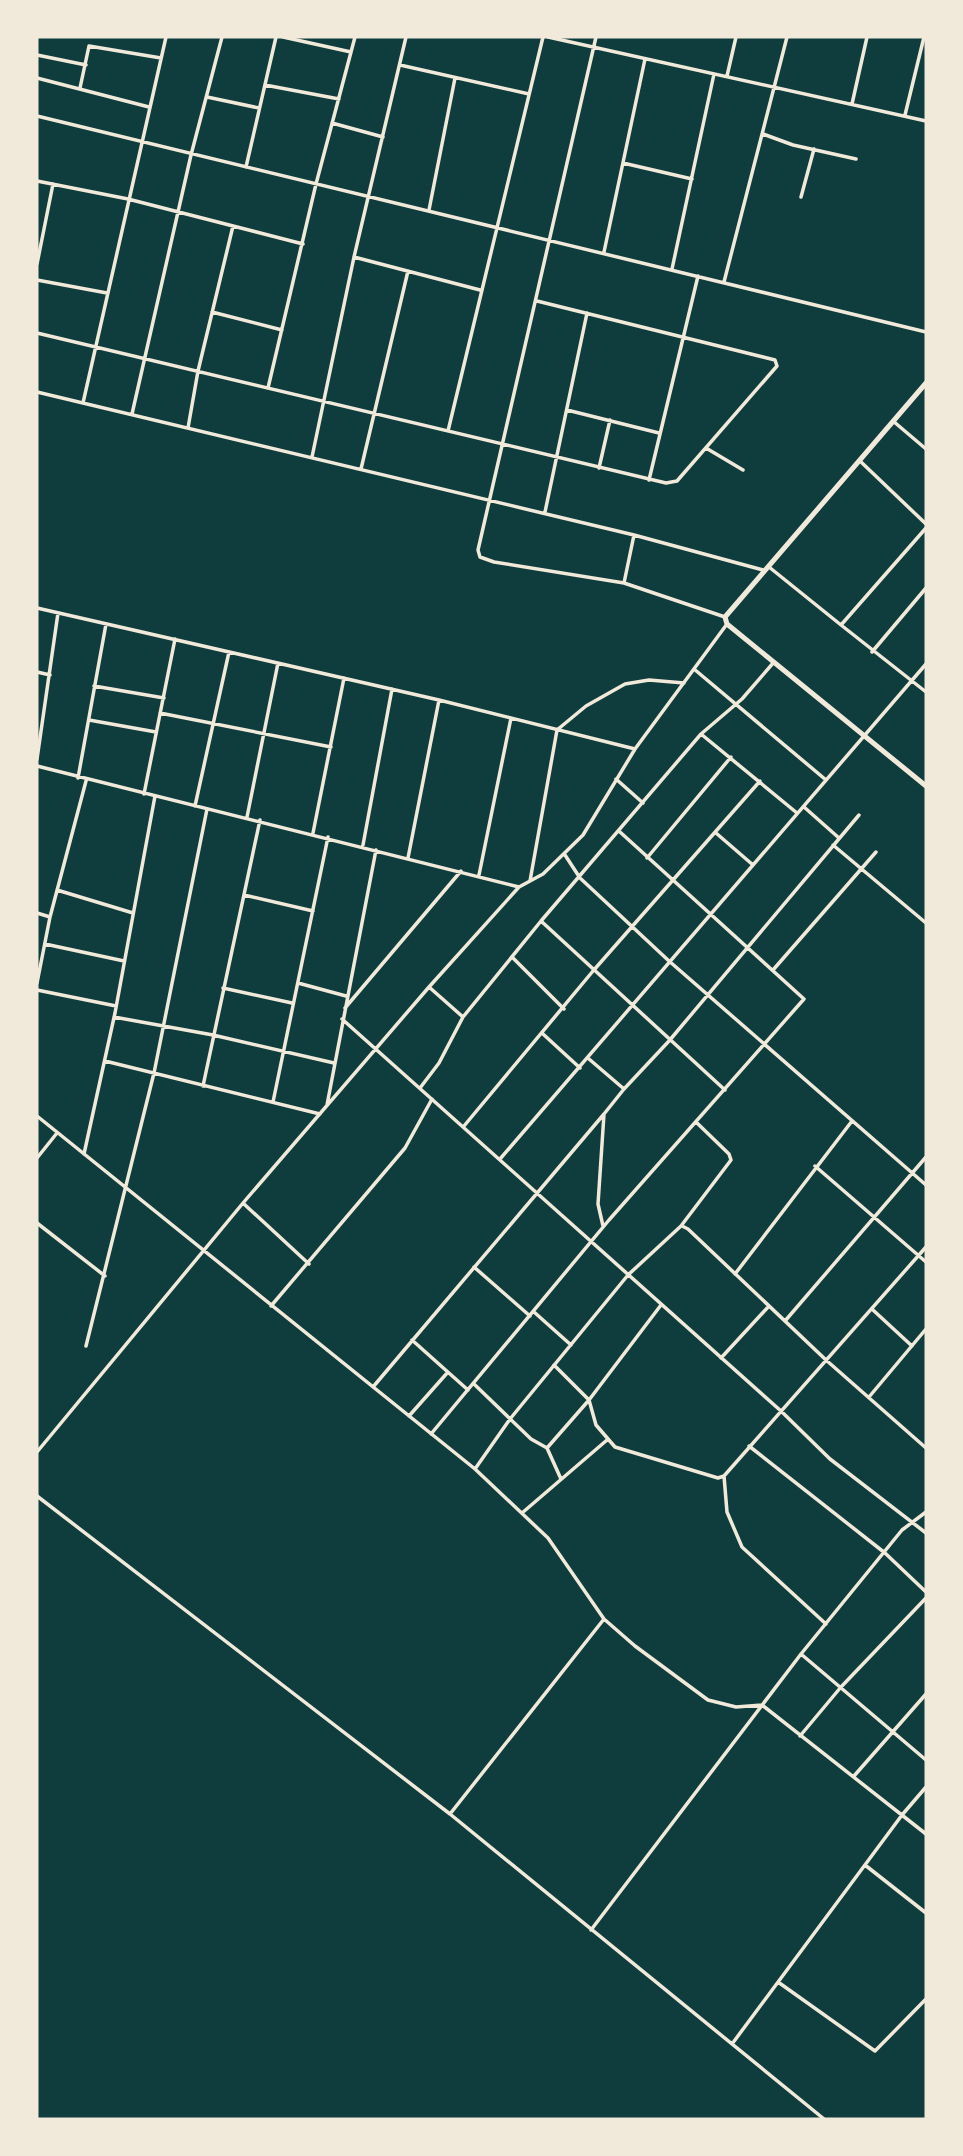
<svg xmlns="http://www.w3.org/2000/svg" width="963" height="2156" font-family="Arial,sans-serif">
<style>
.lines{fill:none;stroke-linecap:round;stroke-linejoin:round}
.minor{stroke:#f1e9da;stroke-width:3.5}
.primary{stroke:#f1e9da;stroke-width:5}
</style>
<rect width="100%" height="100%" fill="#0f3d3e"/>
<g class="lines">
<path class="minor" d="M283,37L351,52
M548,37L926,121
M596,37L478,550L480,557L494,562L624,583
M37,55L86,65
M400,65L529,94
M727,76L736,37
M37,78L149,107
M265,85L339,99
M80,88L89,46L161,58
M207,97L259,108
M852,104L867,37
M905,115L924,37
M37,116L926,332
M332,123L383,137
M763,134L793,145L856,159
M623,163L692,179
M246,167L276,37
M37,181L128,199L303,244
M801,197L814,149
M429,210L455,78
M604,252L645,59
M354,257L480,290
M37,264L53,184
M672,269L714,74
M37,280L107,293
M724,282L787,37
M212,312L282,330
M37,333L666,483L677,481L777,366L775,360L763,357L537,301
M268,388L316,184L355,37
M37,392L634,535L624,583L725,617
M83,403L166,37
M567,410L659,433
M132,414L191,155L222,37
M893,421L926,449
M188,428L198,371L233,226
M448,431L543,37
M706,448L743,470
M312,457L354,257L406,37
M860,461L926,524
M599,468L610,420
M361,469L408,271
M649,480L698,276
M545,512L587,313
M926,528L841,625L926,692
M634,535L763,570
M769,567L841,625
M37,608L439,700L635,749
M872,652L926,588
M694,669L826,780
M37,672L50,675
M94,686L164,698
M160,713L331,747
M89,720L156,732
M701,734L797,813
M37,759L58,613
M37,766L519,887
M78,778L106,624
M616,779L643,803
M144,794L175,639
M195,806L229,652
M804,807L839,838
M247,817L278,663
M313,833L344,678
M716,833L753,865
M363,845L392,689
M833,845L926,923
M565,855L580,878L669,961L926,1185
M408,858L439,700
M647,858L731,757
M479,875L511,718
M530,881L557,730L586,706L625,684L649,680L684,683
M57,890L133,913
M244,895L313,911
M37,913L50,917
M541,921L725,1090
M45,944L124,961
M512,957L564,1009
M773,970L876,852
M37,983L50,917L86,781
M298,983L346,996
M429,987L463,1017
M223,988L292,1003
M37,990L116,1006
M345,1008L461,871
M114,1017L213,1035L334,1063
M342,1019L781,1411L830,1459L926,1533
M543,1034L580,1068
M589,1059L624,1089L669,1041L859,815
M105,1061L320,1114
M203,1086L260,820
M420,1088L439,1063L463,1017L541,921L701,734L742,699L774,662
M273,1102L328,837
M327,1105L376,850
M37,1116L475,1469L548,1538L604,1619L635,1646L708,1700L736,1707L762,1705L926,1834
M464,1126L593,971L760,781
M84,1154L115,1013L155,796
M37,1158L57,1133
M500,1159L926,664
M815,1166L926,1262
M244,1204L309,1264
M37,1223L105,1276
M603,1226L598,1204L604,1114L624,1089
M682,1226L688,1229L826,1360L926,1448
M474,1267L530,1316
M735,1274L852,1121
M271,1306L405,1148L432,1099
M873,1310L912,1346
M534,1312L571,1345
M785,1321L926,1157
M412,1340L468,1390
M86,1346L154,1073L207,809
M721,1358L769,1306
M554,1365L589,1400L596,1425L615,1447L718,1478L724,1476L926,1247
M474,1384L531,1439L547,1448L589,1400L661,1305
M373,1387L604,1114
M869,1397L926,1329
M409,1416L448,1372
M431,1434L609,1220L804,999L620,832
M749,1446L885,1553L926,1592
M547,1448L561,1479
M37,1452L243,1203L429,987L519,887L543,874L583,835L635,749L727,624
M475,1469L510,1419L628,1275L681,1226L731,1160L729,1154L696,1122
M724,1476L727,1512L742,1547L826,1624
M37,1496L450,1814L824,2119
M522,1513L607,1440
M801,1654L926,1760
M800,1736L841,1687L926,1598
M854,1776L926,1694
M450,1814L604,1619
M865,1865L926,1913
M591,1930L801,1654L902,1530L926,1512
M778,1982L875,2051L926,1999
M732,2044L902,1815L926,1787"/>
<path class="primary" d="M926,383L725,617L727,624L926,786"/>
</g>
<rect width="963" height="2156" fill="none" stroke="#f1e9da" stroke-width="77"/>
</svg>
